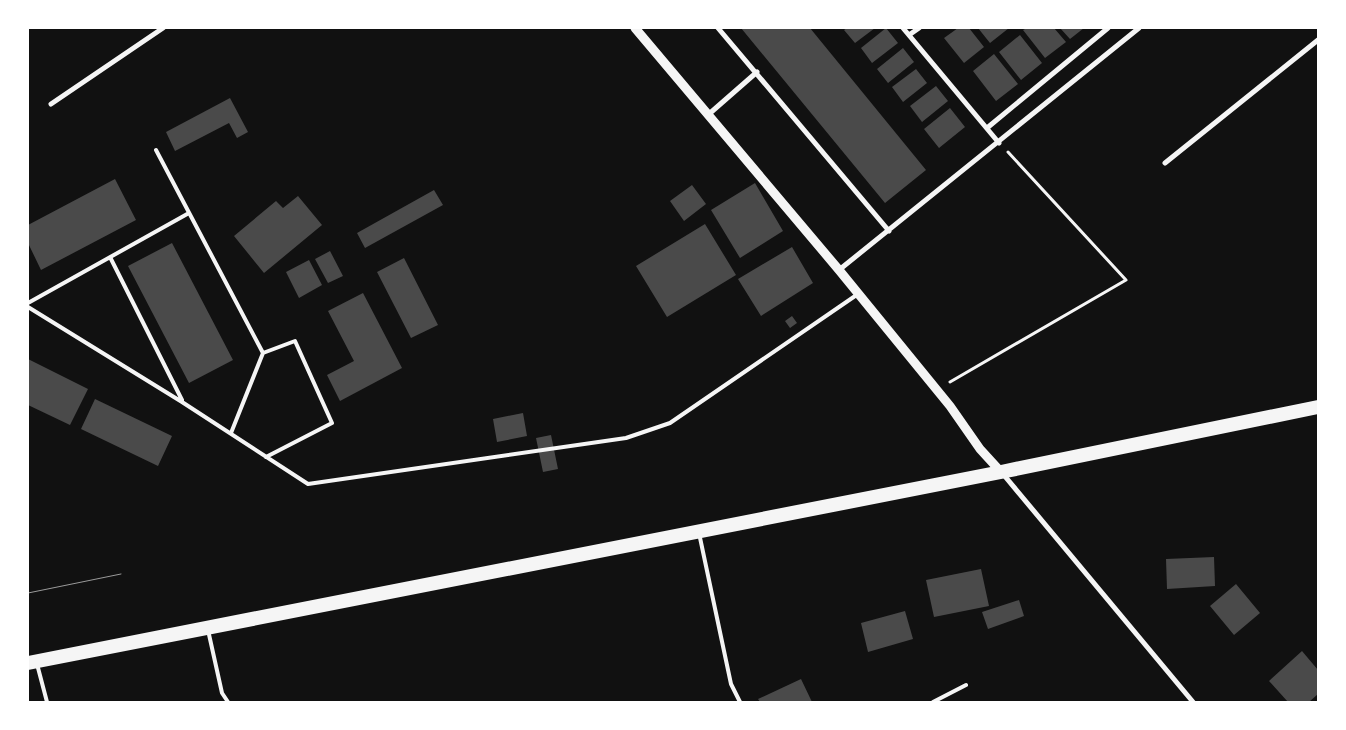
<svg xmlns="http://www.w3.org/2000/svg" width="1346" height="730" font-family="'Varela Round',sans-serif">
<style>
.building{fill:#4a4a4a}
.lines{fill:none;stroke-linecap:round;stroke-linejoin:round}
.path{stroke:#f5f5f5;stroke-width:3}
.service{stroke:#f5f5f5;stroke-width:4}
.minor{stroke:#f5f5f5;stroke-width:5}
.tertiary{stroke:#f5f5f5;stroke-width:9}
.trunk{stroke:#f5f5f5;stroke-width:14}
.tram{stroke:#9a9a9a;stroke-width:1}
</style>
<rect width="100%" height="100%" fill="#111"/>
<path class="building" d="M741,28H810L926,170L885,203Z
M847,28H875L855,43L844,30Z
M886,28L898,43L872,63L861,48Z
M958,28H969L984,47L964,63L944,38Z
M978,28H1009L990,43Z
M1027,28H1054L1066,42L1045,58L1023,30Z
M1060,28H1084L1070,39Z
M1020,35L1042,63L1021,80L999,52Z
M903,48L914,62L888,83L877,69Z
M994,54L1018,84L996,101L973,71Z
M916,69L927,83L903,102L892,87Z
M936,86L948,101L922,122L910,106Z
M230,98L248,132L237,138L229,123L175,151L166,132Z
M950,108L965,127L939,148L924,129Z
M115,179L136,220L41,270L28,243V225Z
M755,183L783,231L740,258L711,210Z
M692,185L706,204L684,221L670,201Z
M434,190L443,205L365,248L357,233Z
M298,196L322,225L264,273L234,236L276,201L283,208Z
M705,224L736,275L667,317L636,266Z
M172,243L233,360L189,383L128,266Z
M792,247L813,283L761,316L738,279Z
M330,251L343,276L328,283L315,259Z
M404,258L438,325L411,338L377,272Z
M309,260L322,285L299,298L286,272Z
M363,293L402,368L340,401L327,375L354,361L328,311Z
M792,316L797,323L790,328L785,321Z
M28,359L88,389L70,425L28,405Z
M95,399L172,436L158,466L81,429Z
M523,413L527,436L497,442L493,419Z
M551,435L558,469L543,472L536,438Z
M1214,557L1215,586L1167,589L1166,559Z
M981,569L989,606L934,617L926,580Z
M1236,584L1260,613L1234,635L1210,606Z
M1019,600L1024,616L988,629L982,612Z
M905,611L913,639L868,652L861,623Z
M1302,651L1318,670V694L1309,702H1288L1269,681Z
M801,679L812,702H760L758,699Z"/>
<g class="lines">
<path class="path" d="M950,382L1126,280L1008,152"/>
<path class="service" d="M156,150L263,353
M110,257L182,400
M28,303L189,213
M28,307L182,402L308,484L626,438L670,423L858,294
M231,433L263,353L295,341L332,423L266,457
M699,533L731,684L740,702
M208,630L222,693L228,702
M37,664L47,702
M933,702L966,685"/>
<path class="minor" d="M718,28L889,231
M903,28L999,143
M909,35L919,28
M51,104L163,28
M709,114L757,72
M987,128L1108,28
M1165,163L1318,40
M839,270L1139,28
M1003,474L1193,702"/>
<path class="tertiary" d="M635,28L839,270L950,406L980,449L1001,472"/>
<path class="trunk" d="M28,663L1001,472L1318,407"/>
<path class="tram" d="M28,593L121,574"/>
</g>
<rect width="1346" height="730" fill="none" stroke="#ffffff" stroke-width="58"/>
</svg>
